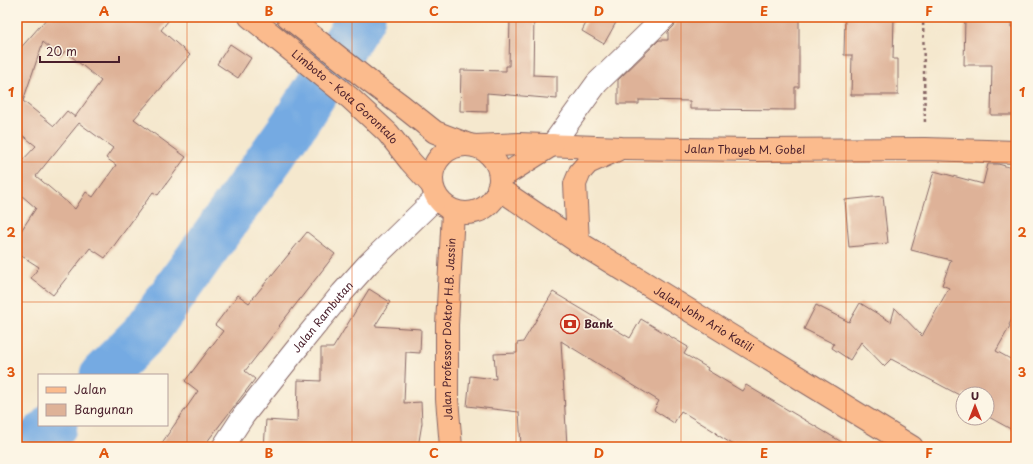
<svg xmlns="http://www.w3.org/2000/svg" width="1033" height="464" font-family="'Playpen Sans',sans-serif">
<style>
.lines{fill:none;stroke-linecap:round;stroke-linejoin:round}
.river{stroke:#74aae2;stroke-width:47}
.building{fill:#deb298;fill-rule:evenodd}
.minor-casing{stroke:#866564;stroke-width:24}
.tertiary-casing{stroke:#866564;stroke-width:24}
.primary-casing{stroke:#866564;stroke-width:24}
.trunk-casing{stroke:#866564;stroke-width:24}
.path{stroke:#866564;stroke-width:2.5;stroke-dasharray:3 3;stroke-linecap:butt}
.minor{stroke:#fff;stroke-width:22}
.tertiary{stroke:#fff;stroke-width:22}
.primary{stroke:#fbbb8d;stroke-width:22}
.trunk{stroke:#fbbb8d;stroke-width:22}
.grid{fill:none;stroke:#e0560e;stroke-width:1;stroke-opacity:0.55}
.labels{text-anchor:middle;stroke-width:3;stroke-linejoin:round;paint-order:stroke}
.street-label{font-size:11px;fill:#4a1f2b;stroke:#fcf5e5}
.poi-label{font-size:11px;font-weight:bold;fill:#4a1f2b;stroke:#fcf5e5;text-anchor:start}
.neatline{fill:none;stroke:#e0560e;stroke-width:1.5}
.grid-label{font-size:13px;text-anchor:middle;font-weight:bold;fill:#e0560e}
</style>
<rect width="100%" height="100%" fill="#fcf5e5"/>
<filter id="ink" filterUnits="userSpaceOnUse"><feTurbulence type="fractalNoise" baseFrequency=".025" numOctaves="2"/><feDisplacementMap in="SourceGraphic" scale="8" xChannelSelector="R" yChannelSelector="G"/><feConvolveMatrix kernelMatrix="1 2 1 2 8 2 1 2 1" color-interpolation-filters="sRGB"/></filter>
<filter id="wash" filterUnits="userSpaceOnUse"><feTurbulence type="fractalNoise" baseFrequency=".012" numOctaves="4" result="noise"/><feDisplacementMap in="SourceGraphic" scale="16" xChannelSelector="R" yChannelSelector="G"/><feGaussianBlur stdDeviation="0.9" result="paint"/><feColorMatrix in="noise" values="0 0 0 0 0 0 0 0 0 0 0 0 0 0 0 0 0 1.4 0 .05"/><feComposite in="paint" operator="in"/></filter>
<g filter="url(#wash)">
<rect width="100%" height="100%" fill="#f5e8ce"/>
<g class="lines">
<path class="river" d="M103,375L146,332L293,126L362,17
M32,447L54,425"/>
</g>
<g id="blocks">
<path class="building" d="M48,17H171L161,30L190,55L134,119L186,157L158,195L153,192L105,258L90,248L53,295L31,278L39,267L17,253V237L36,208L21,195L17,200V160L20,163L36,146L17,131V52ZM43,42L60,57L65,51L101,81L75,117L67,111L54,126L23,101ZM79,123L113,148L106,158L116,165L93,197L86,192L75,209L36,176Z
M510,17H534L533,75L557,76V99L487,93V112L460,111L461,70L506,71V66H509Z
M589,17H619L604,44L582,31Z
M688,17L799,18V87H795V110L690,109V101L639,100V104H618V80L659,40H668V32L674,26L677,21H688Z
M845,17H894L893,59H898V95H851L852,55H844Z
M965,17H1011V27H1016V115H991L992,65H964Z
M230,44L251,58L238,78L217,64Z
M988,164H998L1016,169V310L1009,325L1010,326L996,351L1016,362V432L987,416V394H963V397L891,359L884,366L861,342L850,360L832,348L834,344L804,329L816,305L849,322L860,303L891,322L895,308L922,336L949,288L942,285L951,260L911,250L934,171L983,184Z
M883,196L888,243L849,247L845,200Z
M307,232L335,254L279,326H280L245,371L255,379L203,447H159L198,391L185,381L223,331L215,325L238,295L249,303Z
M369,289L390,302L375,326L421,329L420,353L406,352L404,403L421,402L422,423L418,447H264L266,420L297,422L298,380L321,381V348H333Z
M553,292L630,338L641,319L688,347L684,354L708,368L707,370L742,391L746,385L850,447H737L716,434L717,433L681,411L674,423L654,410L659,401L561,341L567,446L521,447L519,412L467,406L470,376L496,379L494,354L517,353V343L523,342Z"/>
</g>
</g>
<g filter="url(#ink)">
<use href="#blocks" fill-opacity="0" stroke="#866564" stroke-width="1"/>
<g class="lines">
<g class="minor-casing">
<path id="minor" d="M552,145L597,83L665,17"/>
</g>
<g class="tertiary-casing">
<g id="tertiary">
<path id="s1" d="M223,447L244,415L294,352L342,293L368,264L436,198"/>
</g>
</g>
<g class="primary-casing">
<g id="primary">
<path id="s2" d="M475,146L519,144L622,148L751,150L926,149L1016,152"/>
<path d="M500,178L552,145"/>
<path id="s3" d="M498,188L578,242L912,447"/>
<path d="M578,242L575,184L580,172L588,163L617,150"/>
</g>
</g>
<g class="trunk-casing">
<g id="trunk">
<path id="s4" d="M250,17L350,98L388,133L410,161L432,185"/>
<path d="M288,17L370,82L401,105L435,132L469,145"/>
<circle cx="466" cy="179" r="34"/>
<path id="s5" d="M451,447L447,399V325L453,212"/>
</g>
</g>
<path class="path" d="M923,17L925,125"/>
<use href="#minor" class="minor"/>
<use href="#tertiary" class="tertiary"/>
<use href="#primary" class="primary"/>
<use href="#trunk" class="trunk"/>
</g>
</g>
<path class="grid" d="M187,17V447M352,17V447M516,17V447M681,17V447M846,17V447M17,162H1016M17,302H1016"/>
<defs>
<g id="bank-ring" transform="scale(1)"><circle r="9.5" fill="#fcf5e5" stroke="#c8321e" stroke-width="1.5"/><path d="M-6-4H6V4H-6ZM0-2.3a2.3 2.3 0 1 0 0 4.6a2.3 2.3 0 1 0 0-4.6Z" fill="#c8321e"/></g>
</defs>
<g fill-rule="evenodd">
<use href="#bank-ring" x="570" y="324"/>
</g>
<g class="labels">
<g class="street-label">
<text dy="4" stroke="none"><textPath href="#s4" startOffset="124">Limboto - Kota Gorontalo</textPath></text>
<text dy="4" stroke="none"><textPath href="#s2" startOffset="270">Jalan Thayeb M. Gobel</textPath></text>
<text dy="4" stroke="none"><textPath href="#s1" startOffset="164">Jalan Rambutan</textPath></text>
<text dy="4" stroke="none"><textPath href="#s3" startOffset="244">Jalan John Ario Katili</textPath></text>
<text dy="4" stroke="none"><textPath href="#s5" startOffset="118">Jalan Professor Doktor H.B. Jassin</textPath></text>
</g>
<g class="poi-label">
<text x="584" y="328">Bank</text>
</g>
</g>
<rect width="1033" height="464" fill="none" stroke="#fcf5e5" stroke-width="44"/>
<rect x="38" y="374" width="130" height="52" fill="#fcf5e5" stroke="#b59f9b"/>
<rect x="46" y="387" width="20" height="6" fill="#fbbb8d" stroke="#b59f9b"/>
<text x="74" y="394" font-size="12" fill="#4a1f2b">Jalan</text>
<rect x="46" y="404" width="20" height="12" fill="#deb298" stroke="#b59f9b"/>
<text x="74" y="414" font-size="12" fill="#4a1f2b">Bangunan</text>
<g transform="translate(975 406)"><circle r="19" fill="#fcf5e5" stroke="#b59f9b"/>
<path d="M0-3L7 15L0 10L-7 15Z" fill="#c8321e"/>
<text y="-6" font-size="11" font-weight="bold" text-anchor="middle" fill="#4a1f2b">U</text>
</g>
<path d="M40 56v6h79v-6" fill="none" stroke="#4a1f2b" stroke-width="2"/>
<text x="46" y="56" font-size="12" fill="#4a1f2b" stroke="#fcf5e5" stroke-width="3" paint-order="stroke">20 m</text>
<rect x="22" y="22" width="989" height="420" class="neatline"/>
<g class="grid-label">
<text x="104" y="16">A</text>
<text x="269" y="16">B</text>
<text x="434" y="16">C</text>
<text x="599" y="16">D</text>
<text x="764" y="16">E</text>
<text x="929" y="16">F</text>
<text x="11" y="97">1</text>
<text x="1022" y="97">1</text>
<text x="11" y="237">2</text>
<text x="1022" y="237">2</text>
<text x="11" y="377">3</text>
<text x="1022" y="377">3</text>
<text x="104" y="458">A</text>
<text x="269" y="458">B</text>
<text x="434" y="458">C</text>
<text x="599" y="458">D</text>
<text x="764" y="458">E</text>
<text x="929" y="458">F</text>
</g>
</svg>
